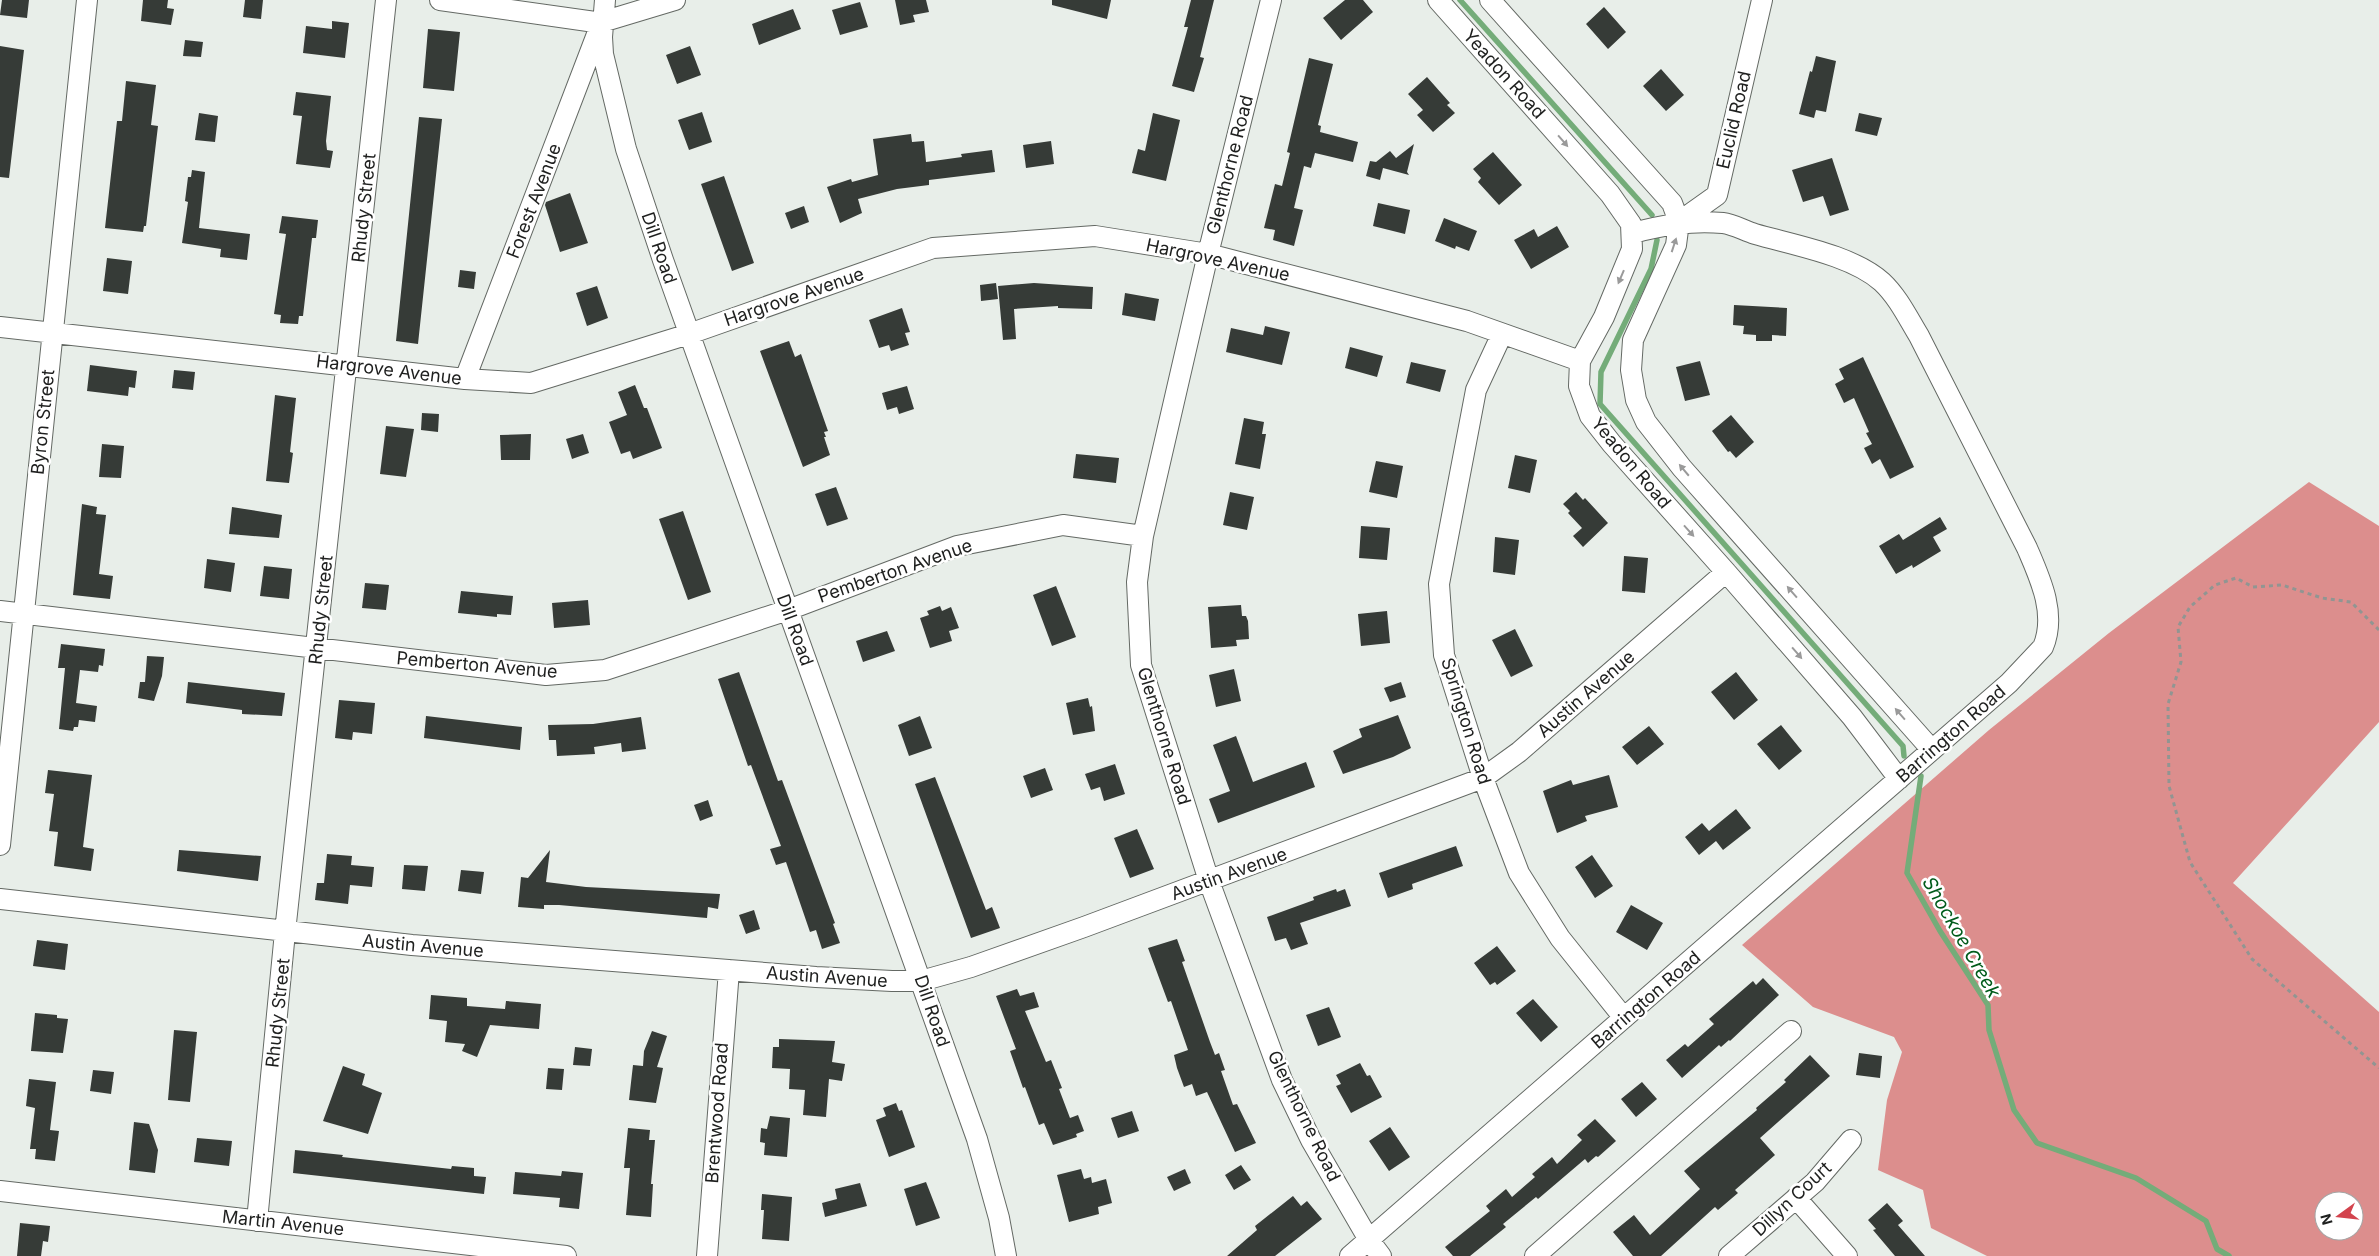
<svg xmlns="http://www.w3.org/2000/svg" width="2379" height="1256" font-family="Inter,sans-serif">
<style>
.forest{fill:#dc8e8d;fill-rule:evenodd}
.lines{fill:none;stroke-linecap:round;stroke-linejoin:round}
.stream{stroke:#74ac79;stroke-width:5.5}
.building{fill:#363b37}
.minor-casing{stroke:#646964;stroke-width:22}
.path{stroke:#919592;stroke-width:3;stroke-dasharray:4 4;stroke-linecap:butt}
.minor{stroke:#fff;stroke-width:20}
.oneway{fill:#9a9a9a}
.labels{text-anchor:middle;stroke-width:5;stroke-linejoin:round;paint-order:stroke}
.street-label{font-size:18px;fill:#1e1f1e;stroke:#fff}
.water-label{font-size:19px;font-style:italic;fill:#005b1a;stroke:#fff}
</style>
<rect width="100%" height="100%" fill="#e8eee9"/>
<path class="forest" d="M2309,482L2379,526V722L2233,883L2379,1012V1256H1987L1931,1228L1923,1190L1878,1170L1887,1100L1902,1052L1894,1037L1813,1007L1742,945L1989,730L2109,633ZM2324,1201H2354V1231H2324Z"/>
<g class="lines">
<path class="stream" d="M1460,0L1652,215
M1657,240L1651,269L1601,372L1600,404L1903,746L1904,756
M1921,776L1907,873L1940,931L1988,1005L1989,1030L2014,1110L2037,1143L2136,1178L2206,1221L2217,1249L2229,1256"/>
</g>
<path class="building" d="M2,0H29L27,18L0,15Z
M143,0H168L167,8L174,9L171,25L141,21Z
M245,0H263L261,19L243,17Z
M895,0H926L929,12L913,15L915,22L900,25Z
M1052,0H1111L1107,19L1052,5Z
M1191,0H1214L1200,57L1204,58L1194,92L1172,86L1188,27H1184Z
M1345,0H1363L1373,12L1341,40L1323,18Z
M860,2L868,27L840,35L832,10Z
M1604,7L1626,32L1608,49L1586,24Z
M793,9L801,29L759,45L752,24Z
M332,21L349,23L345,58L303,53L306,26L332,29Z
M428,29L460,32L454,91L423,88Z
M185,40L203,42L201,57L183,56Z
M0,46L24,50L9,178L0,177Z
M690,46L701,75L677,84L666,55Z
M1816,56L1836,61L1826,112L1816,110L1814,118L1799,114L1810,71L1812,72Z
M1309,58L1333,64L1318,125L1321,126L1320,132L1358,142L1353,162L1315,153L1311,168L1304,166L1294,208L1303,210L1294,246L1273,240L1275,230L1264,228L1275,184L1282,186L1290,153L1287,152Z
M1661,69L1684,95L1666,111L1643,86Z
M1427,77L1450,103L1447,105L1455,113L1433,132L1417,115L1423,110L1408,94Z
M126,81L156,85L151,125L158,126L146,226H144L143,232L105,228L117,121H122Z
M296,92L331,96L326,141L327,150L333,151L330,168L296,164L302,116L293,115Z
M702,112L712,142L689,150L678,120Z
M199,113L218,116L215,142L195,140Z
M1153,113L1180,120L1166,181L1132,173L1138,149L1145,151Z
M1859,113L1882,118L1877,136L1855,131Z
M419,117L442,119L418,344L396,341Z
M911,134L912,142L924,141L926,162L962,157L961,154L992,150L995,172L929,180V185L897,189L858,199L862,213L840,223L827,187L851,179L852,182L878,175L873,139Z
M1051,141L1054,164L1026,168L1023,145Z
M1414,144L1407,172L1409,175L1383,168L1380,180L1366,176L1370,161L1376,162L1390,151L1396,158Z
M1493,152L1522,185L1499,205L1478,182L1481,178L1473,169Z
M1832,158L1849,210L1830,216L1823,196L1803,202L1792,170Z
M192,170L205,172L199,228L250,234L247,260L220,257L221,249L182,243L188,202L185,201L188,177H191Z
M724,176L754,263L732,271L701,184Z
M570,193L588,243L560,252L545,205L546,202Z
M1378,203L1410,210L1405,234L1373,226Z
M804,206L809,222L791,229L785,213Z
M282,216L318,220L316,238H312L303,316H299L298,324L280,323L281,315L274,314L286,234L279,233Z
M1444,218L1477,231L1469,251L1456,246L1455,249L1435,241Z
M1557,226L1569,247L1531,269L1514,240L1534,229L1538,237Z
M107,258L132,261L128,294L103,291Z
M460,270L476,272L474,289L458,287Z
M996,283L998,299L981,301L980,285Z
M1034,283L1093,287L1092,309L1058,308V306L1014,309L1016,339L1003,340L998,286Z
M597,286L608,318L587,326L576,293Z
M1125,293L1159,299L1155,321L1122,315Z
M1734,305L1787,308L1786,336L1772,335V341H1756V335L1743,334L1744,326L1733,325Z
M902,308L910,332L905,333L909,345L891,351L889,345L879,348L869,320Z
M1265,326L1290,332L1282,365L1226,352L1231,328L1263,335Z
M789,341L795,357L801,354L828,431L824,432L826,437H824L830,455L803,467L760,351Z
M1350,347L1383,356L1377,377L1345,368Z
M1863,357L1914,467L1890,479L1880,459L1872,464L1864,448L1872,444L1866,433L1869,432L1854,398L1844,403L1835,384L1844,379L1839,369Z
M1700,361L1710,395L1685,401L1676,367Z
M1411,362L1446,370L1440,392L1406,383Z
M90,365L137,371L135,388L129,387L128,396L87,391Z
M174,370L195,372L193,390L172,388Z
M635,385L644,408H647L662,448L633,459L630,451L621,454L609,422L627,415L618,392Z
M907,386L914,409L899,414L897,407L887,410L882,393Z
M275,395L296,398L290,452L293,453L289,483L266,481Z
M422,413L439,414L438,432L421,430Z
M1731,415L1754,442L1736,458L1730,451L1728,452L1712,431Z
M1244,418L1264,422L1262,434H1266L1260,469L1235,464Z
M386,426L414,429L406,477L380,474Z
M531,434L530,460H501L500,435Z
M583,434L589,453L572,459L566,439Z
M102,444L124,446L121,478L99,477Z
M1076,454L1119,458L1116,483L1073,478Z
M1515,455L1537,460L1530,493L1508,488Z
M1376,461L1403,466L1397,498L1369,492Z
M836,487L848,519L827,526L815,494Z
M1230,492L1254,497L1247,530L1223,525Z
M1576,492L1583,500L1585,498L1608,523L1583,547L1573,536L1582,528L1568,513L1570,511L1563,504Z
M82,504L97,507L96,514L106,515L99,574L113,576L110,599L73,595Z
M232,507L282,515L279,538L229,534Z
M683,511L711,592L688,600L659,519Z
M1940,517L1947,529L1933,537L1941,551L1913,568L1912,565L1896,574L1879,546L1899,534L1903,540Z
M1361,526L1390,528L1387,560L1359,558Z
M1495,537L1519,540L1515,575L1493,572Z
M1624,556L1648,558L1645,593L1622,591Z
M207,559L235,563L231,592L204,588Z
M264,566L292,569L289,599L260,596Z
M365,583L389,585L386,610L362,608Z
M1056,586L1076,637L1052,646L1033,595Z
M461,591L513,596L511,615L497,614V617L458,613Z
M588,600L590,625L554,628L552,603Z
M1241,605L1242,616H1246L1248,621L1249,639L1236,640L1237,646L1211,648L1208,607Z
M940,606L942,611L951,607L959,628L949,631L952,641L930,648L920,618L929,615L927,611Z
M1387,611L1390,643L1361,646L1358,614Z
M1515,629L1533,666L1511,677L1492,640Z
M887,631L895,651L863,662L856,641Z
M61,644L105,649L103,666L99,665L98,672L80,670L76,703L97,706L95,722L79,720L78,727H74L73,731L59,729L65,668H58Z
M147,656L164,657L162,676L154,701L138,698L140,682H145Z
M1234,669L1241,701L1216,707L1209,675Z
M739,672L778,781L782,780L835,923L833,924L840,943L822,949L816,930L810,932L786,862L776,865L770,849L781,846L751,765L748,766L718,679Z
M1736,672L1758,700L1734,720L1711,692Z
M188,682L285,693L282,716L242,714V710L186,703Z
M1401,682L1406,697L1390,702L1384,688Z
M1088,698L1090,707L1092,706L1095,731L1073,735L1066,703Z
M339,700L375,703L372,734L353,732L352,740L335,738Z
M1398,715L1411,748L1393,757L1343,774L1333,751L1362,737L1359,729Z
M426,716L522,727L520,750L424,738Z
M920,716L932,748L909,756L898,725Z
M641,717L646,749L622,752L621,743L594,747L595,754L557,756L556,740H549L548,725L593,724Z
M1781,725L1802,751L1779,770L1757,744Z
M1649,726L1664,744L1637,765L1622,747Z
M1236,736L1253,782L1306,762L1315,787L1218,823L1209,799L1230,791L1213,745Z
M1115,764L1125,794L1104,801L1100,787L1091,790L1085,774Z
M1045,768L1053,790L1031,798L1023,776Z
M48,770L92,775L83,847L94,849L91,871L54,866L58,832L49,831L54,794L45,793Z
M1609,775L1618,807L1585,816L1587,821L1557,833L1543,791L1571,780L1573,785Z
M935,777L986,910L992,907L1000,928L971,938L915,784Z
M708,800L713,816L700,821L694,805Z
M1736,809L1751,828L1723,850L1716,841L1699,855L1685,837L1702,823L1709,831Z
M1137,829L1154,869L1130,878L1114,838Z
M1456,846L1463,866L1412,884L1413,889L1388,898L1379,873Z
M179,850L261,856L258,881L177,871Z
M550,850L546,882L586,887L720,894L718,909L708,907L707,918L559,905H544V909L518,907L521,877L528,878Z
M327,854L352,856L351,865L374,867L372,887L350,885L348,904L315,900L317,883H324Z
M1592,855L1613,886L1595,898L1575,867Z
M404,865L428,866L425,891L402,889Z
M461,870L484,872L481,894L458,891Z
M1336,889L1337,892L1345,889L1351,906L1300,923L1308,944L1291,950L1286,938L1275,941L1267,917L1314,900L1313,897Z
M1631,905L1663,923L1647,950L1616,932Z
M754,910L760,929L746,934L739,915Z
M1177,939L1185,961L1182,962L1210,1042L1215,1055L1219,1053L1225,1070L1221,1071L1233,1105L1237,1104L1256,1143L1235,1152L1207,1092L1196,1096L1192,1084L1184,1087L1177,1068L1174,1055L1188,1050L1171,1001L1168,1002L1148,948Z
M37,940L68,944L65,970L33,966Z
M1497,946L1516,971L1497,985L1495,982L1490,985L1474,963Z
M1763,978L1779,995L1730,1041L1729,1040L1721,1047L1719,1045L1682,1078L1666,1060L1685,1044L1688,1047L1714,1024L1709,1019L1753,981L1756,985Z
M1017,989L1020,996L1034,992L1039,1007L1025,1011L1046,1062L1051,1060L1062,1088L1059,1089L1070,1118L1078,1115L1084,1131L1076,1134L1077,1137L1053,1145L1044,1123L1039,1125L1025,1087L1023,1088L1010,1051L1016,1049L996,996Z
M431,995L467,998V1006L505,1009L506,1001L541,1004L539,1029L490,1025L477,1057L462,1051L465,1044L445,1042L447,1021L429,1019Z
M1533,999L1558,1027L1541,1042L1516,1013Z
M1329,1007L1341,1037L1318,1046L1306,1015Z
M35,1013L57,1015V1018L68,1019L63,1053L31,1051Z
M174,1030L197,1032L190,1102L168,1100Z
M652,1031L667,1036L657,1067L663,1068L656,1103L629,1100L633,1065L643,1066L644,1051Z
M779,1039L835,1041L832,1062L845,1064L842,1081L829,1079L826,1117L803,1115L805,1090L789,1089L790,1069L772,1068L773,1047H779Z
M575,1047L592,1049L590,1066L573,1065Z
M1859,1053L1882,1056L1880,1078L1856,1075Z
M1810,1055L1830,1076L1760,1138L1775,1155L1735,1190L1738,1193L1718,1210L1715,1207L1661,1256H1633L1613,1232L1634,1215L1650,1235L1700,1189L1684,1171L1757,1110L1756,1108L1786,1082L1784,1080Z
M1360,1063L1367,1076L1370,1075L1382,1097L1351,1113L1336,1086L1341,1084L1336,1075Z
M343,1066L365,1074L362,1085L382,1093L368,1134L323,1121Z
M548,1068L564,1069L562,1090L546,1089Z
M93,1070L114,1072L111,1094L90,1091Z
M29,1079L56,1082L50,1130L59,1131L55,1161L35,1159L36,1149H30L35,1108L26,1106Z
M1642,1082L1657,1099L1636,1117L1621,1099Z
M896,1103L899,1111L902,1110L915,1147L889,1157L876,1120L886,1116L883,1108Z
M1132,1111L1139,1131L1118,1138L1111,1118Z
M770,1116L790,1118L787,1157L764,1155L765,1143L760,1142L761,1128L767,1129Z
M1595,1119L1616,1141L1598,1157L1596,1156L1588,1163L1585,1159L1538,1199L1536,1197L1503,1224L1506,1227L1470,1256H1453L1445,1247L1490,1211L1486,1206L1506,1189L1512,1197L1535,1177L1532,1174L1552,1157L1557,1164L1582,1140L1577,1135Z
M134,1122L149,1124L158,1150L155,1173L129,1170Z
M1390,1127L1410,1157L1389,1171L1369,1141Z
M628,1128L650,1130L649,1140H655L651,1184H653L651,1217L626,1215L630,1168H624Z
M197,1138L232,1141L229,1166L194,1162Z
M295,1150L343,1155L342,1157L451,1169L452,1166L474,1168V1176L486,1177L484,1194L293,1173Z
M1241,1165L1251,1180L1234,1190L1225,1175Z
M1081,1169L1084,1179L1091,1177L1092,1183L1106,1179L1112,1203L1098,1207L1099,1214L1069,1222L1057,1175Z
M1185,1169L1191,1183L1174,1191L1167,1177Z
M562,1171L583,1173L579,1209L559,1207L560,1198L513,1194L515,1172L561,1176Z
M926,1182L940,1218L916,1226L904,1189Z
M860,1183L867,1206L825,1217L822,1203L837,1199L835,1189Z
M762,1194L792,1197L789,1241L762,1239L764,1210H761Z
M1293,1196L1301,1206L1307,1201L1322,1219L1275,1256H1227L1257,1230L1255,1226Z
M1887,1203L1903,1221L1898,1225L1925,1256H1895L1873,1230L1876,1229L1868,1220Z
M20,1223L50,1226L48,1242L43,1241L41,1256H17Z"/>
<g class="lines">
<g class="minor-casing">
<path id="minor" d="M440,0L595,22H602L675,0
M605,0L602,37L603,54L626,149L663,260L977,1139L999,1218L1006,1256
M1271,0L1208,254L1143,536L1137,582L1141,665L1209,881L1282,1080L1311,1140L1369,1240L1381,1256
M1438,0L1610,194L1631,224L1632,249L1604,317L1580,361L1579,386L1590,416L1612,444L1726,572L1852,717L1899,779
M1490,0L1672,203L1679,222L1676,245L1633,340L1631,370L1636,400L1646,422L1682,468L1932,750
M1679,222L1717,195L1762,0
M0,327L465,379L531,383L689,334L933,248L1095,236L1208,254L1467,321L1580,361
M1502,334L1476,390L1439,584L1444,655L1483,778L1519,873L1560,938L1624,1018
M465,379L599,29
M0,611L546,675L605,670L788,610L957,546L1063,525L1143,536
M0,845L87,0
M0,899L412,945L816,977L892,981H921L971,967L1084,927L1483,778L1519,752L1726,572
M0,1191L566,1256
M1796,1198L1847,1256
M257,1221L285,932L386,0
M707,1256L729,970
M1350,1256L2009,683L2043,647C2057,614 2040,578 2027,548L1919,336C1908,318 1898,297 1882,282C1852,255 1793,245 1755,234C1745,231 1733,224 1723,223C1691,220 1663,225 1633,233
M1535,1256L1791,1031
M1729,1256L1815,1182L1851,1140"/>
</g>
<path class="path" d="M2379,630L2351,602L2322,598L2282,585L2253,587L2236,578L2215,585L2190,607L2178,627L2181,662L2168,704L2169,786L2190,862L2252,959L2379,1068"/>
<use href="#minor" class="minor"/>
</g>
<defs><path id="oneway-solid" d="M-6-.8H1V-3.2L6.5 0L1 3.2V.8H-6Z" transform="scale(1.25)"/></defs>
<g class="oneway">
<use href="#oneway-solid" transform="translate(1563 141) rotate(49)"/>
<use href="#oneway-solid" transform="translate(1674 245) rotate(-72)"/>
<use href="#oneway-solid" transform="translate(1621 277) rotate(113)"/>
<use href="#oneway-solid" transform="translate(1684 470) rotate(-130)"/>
<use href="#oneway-solid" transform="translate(1689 531) rotate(48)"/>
<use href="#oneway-solid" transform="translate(1792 592) rotate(-131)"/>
<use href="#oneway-solid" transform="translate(1797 653) rotate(49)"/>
<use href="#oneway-solid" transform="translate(1900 714) rotate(-131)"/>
</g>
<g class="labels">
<g class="street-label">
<text transform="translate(1504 74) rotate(48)" y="6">Yeadon Road</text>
<text transform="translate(1734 120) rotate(-77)" y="6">Euclid Road</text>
<text transform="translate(1230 165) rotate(-76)" y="6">Glenthorne Road</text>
<text transform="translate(534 201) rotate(-69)" y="6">Forest Avenue</text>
<text transform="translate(364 208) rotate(-84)" y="6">Rhudy Street</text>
<text transform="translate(659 248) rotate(71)" y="6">Dill Road</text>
<text transform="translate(1218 260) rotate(12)" y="6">Hargrove Avenue</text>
<text transform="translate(794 297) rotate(-19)" y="6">Hargrove Avenue</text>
<text transform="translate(389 370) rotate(7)" y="6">Hargrove Avenue</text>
<text transform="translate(43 422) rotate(-84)" y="6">Byron Street</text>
<text transform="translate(1631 463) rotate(50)" y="6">Yeadon Road</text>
<text transform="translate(895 571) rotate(-19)" y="6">Pemberton Avenue</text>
<text transform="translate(321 610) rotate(-84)" y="6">Rhudy Street</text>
<text transform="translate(795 630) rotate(70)" y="6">Dill Road</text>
<text transform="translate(477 665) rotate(5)" y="6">Pemberton Avenue</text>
<text transform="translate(1586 694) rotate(-41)" y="6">Austin Avenue</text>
<text transform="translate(1466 721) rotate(73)" y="6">Springton Road</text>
<text transform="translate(1951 734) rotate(-41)" y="6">Barrington Road</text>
<text transform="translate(1164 736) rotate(73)" y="6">Glenthorne Road</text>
<text transform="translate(1229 874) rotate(-20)" y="6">Austin Avenue</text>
<text transform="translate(423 946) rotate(5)" y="6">Austin Avenue</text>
<text transform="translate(827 977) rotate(4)" y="6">Austin Avenue</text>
<text transform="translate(1646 1000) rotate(-41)" y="6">Barrington Road</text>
<text transform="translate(932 1011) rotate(71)" y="6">Dill Road</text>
<text transform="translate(278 1013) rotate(-84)" y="6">Rhudy Street</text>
<text transform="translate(717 1113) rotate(-86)" y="6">Brentwood Road</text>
<text transform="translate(1304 1116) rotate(64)" y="6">Glenthorne Road</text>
<text transform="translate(1792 1199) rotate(-43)" y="6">Dillyn Court</text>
<text transform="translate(283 1223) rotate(6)" y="6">Martin Avenue</text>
</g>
<g class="water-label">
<text transform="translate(1962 937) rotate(60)" y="7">Shockoe Creek</text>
</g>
</g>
<g transform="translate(2339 1216) rotate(255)"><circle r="24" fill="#ffffff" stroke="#a5a5a5"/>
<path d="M0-4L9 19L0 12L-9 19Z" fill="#d3434d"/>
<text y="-8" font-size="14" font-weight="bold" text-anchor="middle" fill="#1e1f1e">N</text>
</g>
</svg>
